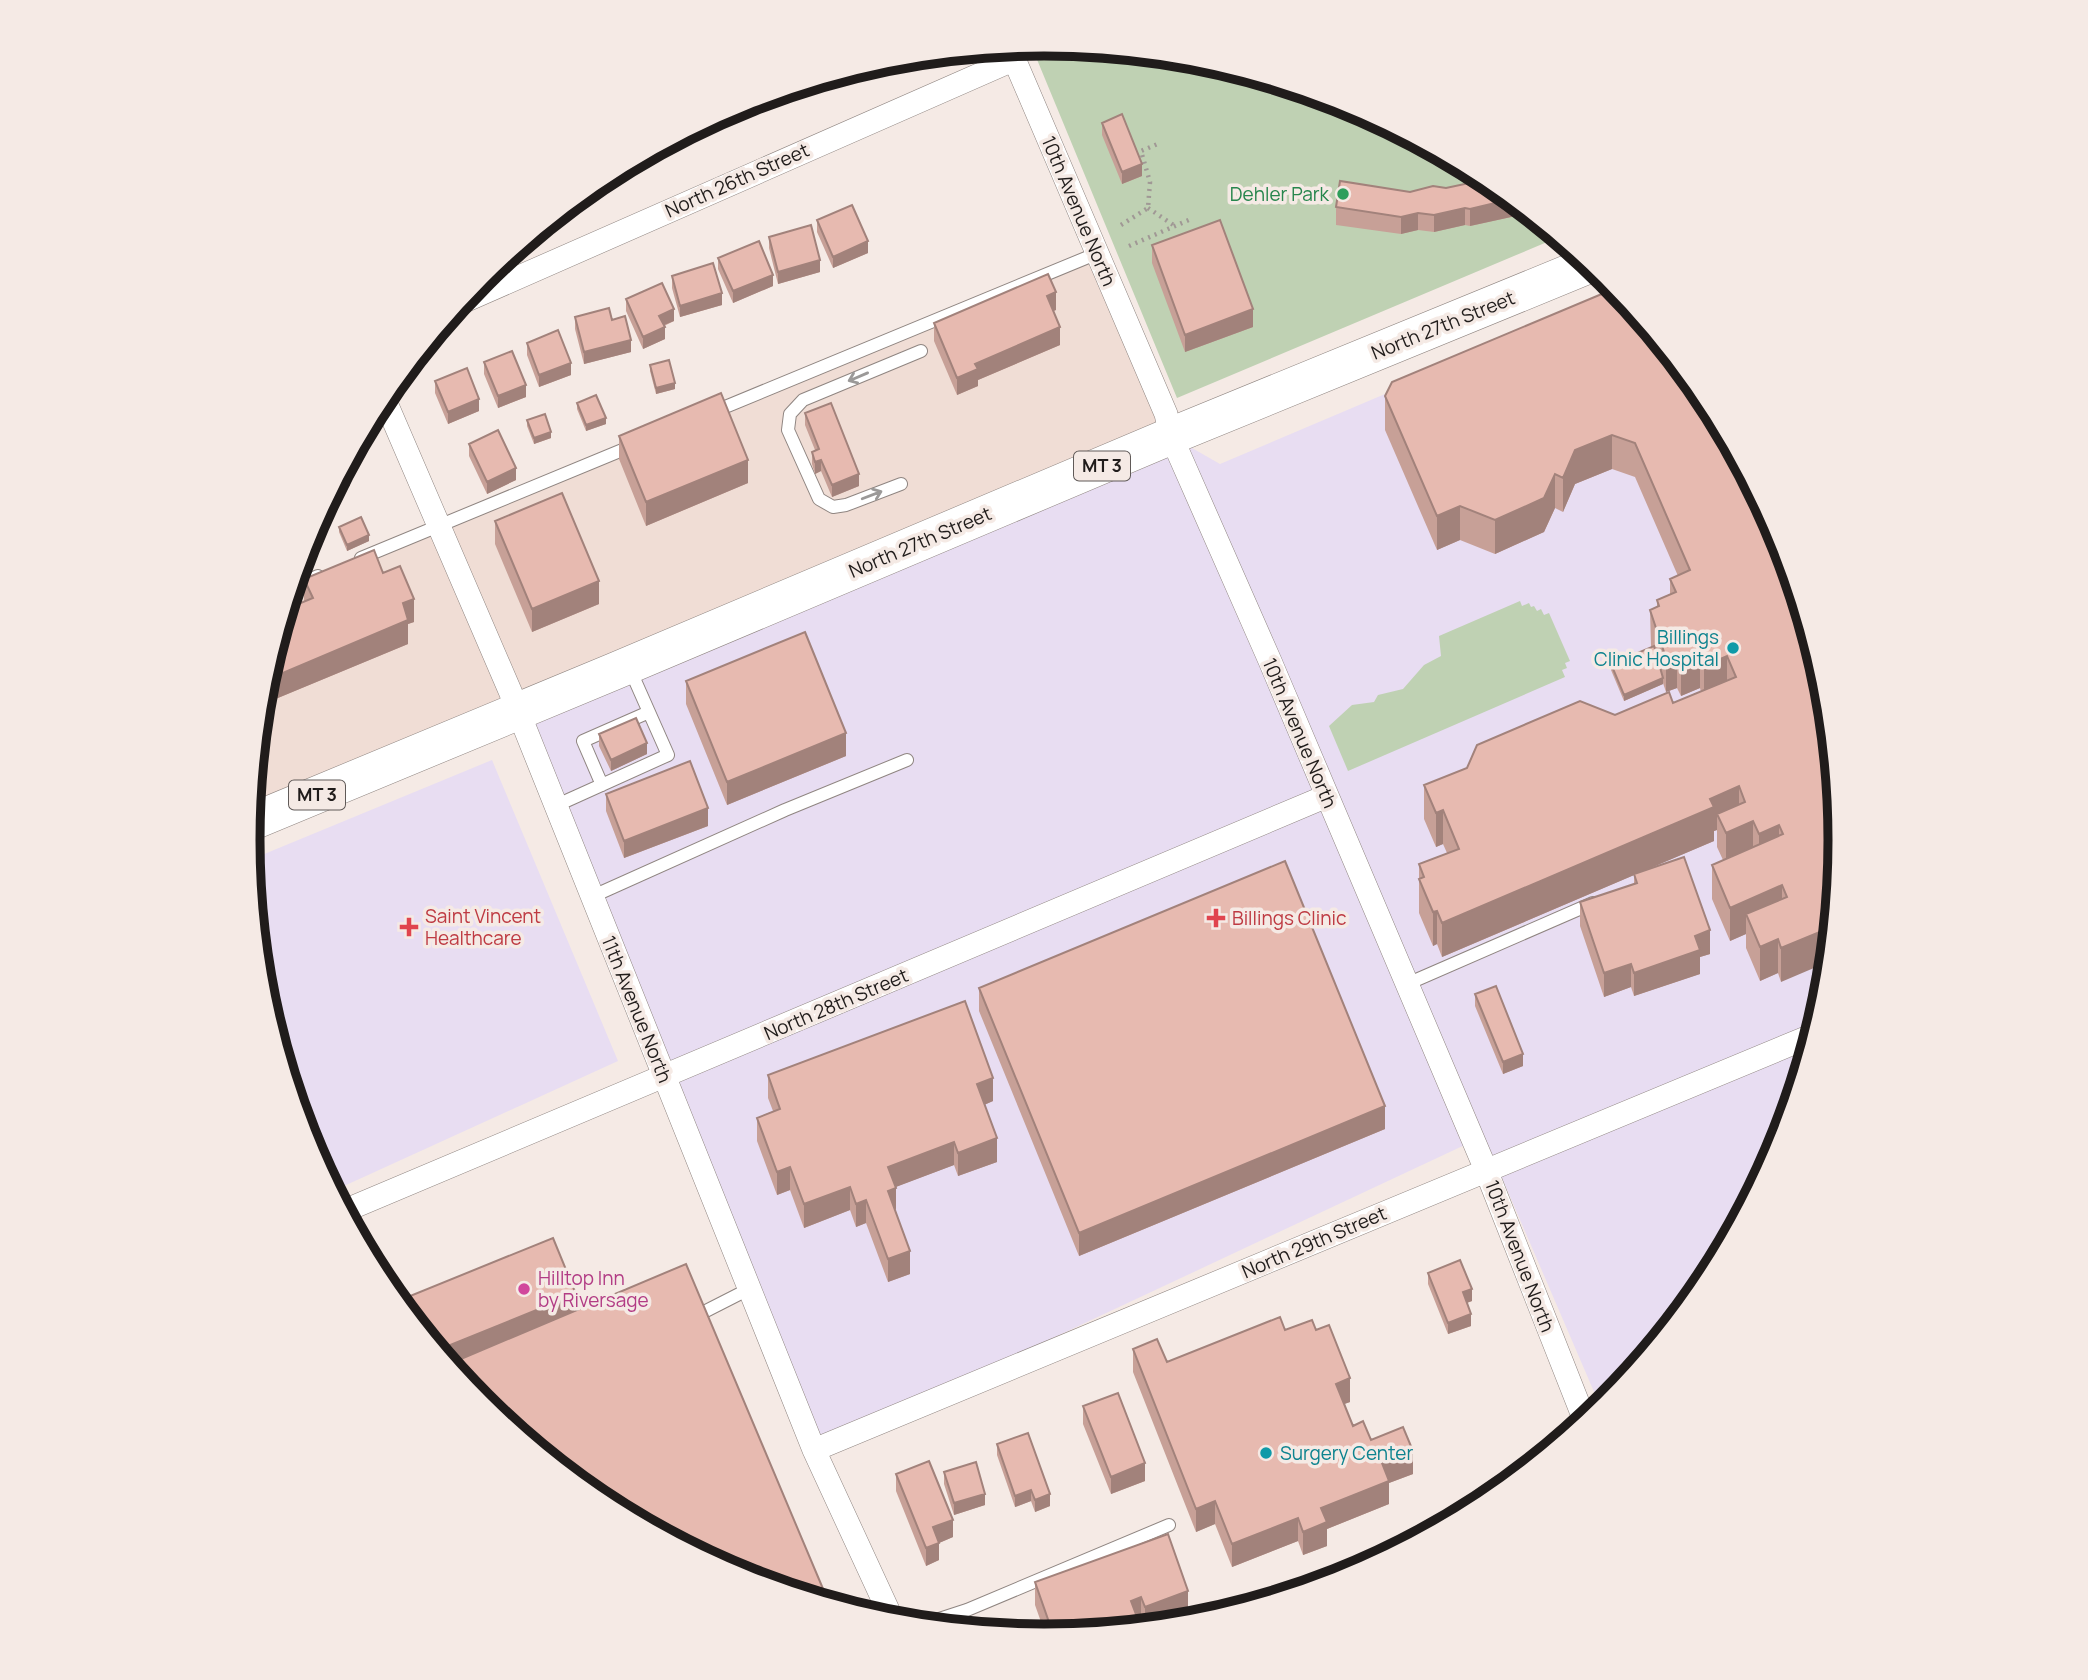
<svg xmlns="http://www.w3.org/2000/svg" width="2088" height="1680" font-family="Manrope,sans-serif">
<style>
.built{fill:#f0ddd5}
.medical{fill:#e8ddf2}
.green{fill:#bfd1b3}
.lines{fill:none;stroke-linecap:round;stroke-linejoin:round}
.service-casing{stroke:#8f8581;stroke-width:14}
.minor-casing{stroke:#8f8581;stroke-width:24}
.primary-casing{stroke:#8f8581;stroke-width:38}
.path{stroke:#a09895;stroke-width:4.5;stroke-dasharray:2 5;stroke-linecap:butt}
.service{stroke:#fff;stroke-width:12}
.minor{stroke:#fff;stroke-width:23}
.primary{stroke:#fff;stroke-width:37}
.wall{fill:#c7a097}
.shaded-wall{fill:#a2827b}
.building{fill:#e7bab0;stroke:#a2827b;stroke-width:2}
.oneway{stroke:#9b9998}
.leisure-dot{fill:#2e9e5b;stroke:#f5eae5;stroke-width:2.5}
.culture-dot{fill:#0f9aa8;stroke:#f5eae5;stroke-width:2.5}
.health-dot{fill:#e0444e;stroke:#f5eae5;stroke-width:2.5}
.hotel-dot{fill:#d1479c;stroke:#f5eae5;stroke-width:2.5}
.labels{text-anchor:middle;stroke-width:7;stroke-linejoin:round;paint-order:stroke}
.shield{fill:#f5eae5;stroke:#605a58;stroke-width:2}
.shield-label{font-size:18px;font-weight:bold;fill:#201c1b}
.street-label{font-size:19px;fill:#201c1b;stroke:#f5eae5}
.leisure-label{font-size:19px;fill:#27864d;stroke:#f5eae5;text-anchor:end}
.culture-label{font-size:19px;fill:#0d838f;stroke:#f5eae5;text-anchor:end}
.health-label{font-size:19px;fill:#be3a42;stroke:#f5eae5;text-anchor:start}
.hotel-label{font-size:19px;fill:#b23c85;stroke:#f5eae5;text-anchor:start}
.rim{fill:none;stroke:#201c1b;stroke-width:9}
</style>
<rect width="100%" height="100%" fill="#f5eae5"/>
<path class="built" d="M1098,253L1171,436L249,823L263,684L293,587Z"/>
<path class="medical" d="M1621,294L1706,398L1780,536L1825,685L1840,840L1825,996L1779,1145L1706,1283L1601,1408L1484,1136L814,1450L517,712L1171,436L1220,464Z
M492,760L618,1061L333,1191L308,1144L263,995L250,860Z"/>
<path class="green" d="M1044,44L1200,59L1349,105L1487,178L1559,237L1177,398L1031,45Z
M1520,601L1522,606L1529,603L1531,607L1534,606L1537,611L1541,609L1544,615L1549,613L1570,661L1565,663L1567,668L1562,670L1565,677L1348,771L1329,726L1352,705L1374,702L1378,695L1403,689L1424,665L1441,656L1439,636Z"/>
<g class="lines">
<g class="service-casing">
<path id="service" d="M713,412L1098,253
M901,484L846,505L833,507L819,499L788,430L790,414L803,400L921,351
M361,558L632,446
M293,587L318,576
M602,785L583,741L649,712
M555,806L668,755L629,667
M591,897L785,810L907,760
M1407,984L1593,903
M698,1315L749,1289
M924,1624L967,1610L1169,1525"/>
</g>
<g class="minor-casing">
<path id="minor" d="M1009,47L1166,414L1171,436L1270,661L1486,1170L1585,1421
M460,303L1015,59
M383,396L510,691L814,1450L893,1621
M344,1211L1327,796
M814,1450L1813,1035"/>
</g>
<g class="primary-casing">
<path id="primary" d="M249,823L615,671L1171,436L1591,264"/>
</g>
<path class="path" d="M1148,208L1175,226
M1121,225L1148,208L1150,182L1141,151L1160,143
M1129,246L1191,219"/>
<use href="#service" class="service"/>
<use href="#minor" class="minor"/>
<use href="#primary" class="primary"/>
</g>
<path class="wall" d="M1102,123L1142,176L1122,184L1102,135Z
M1488,179L1529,213L1470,226L1465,225L1434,232L1418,230L1401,234L1336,225V207L1410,192L1446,188Z
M817,220L868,253L833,268L817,232Z
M769,237L820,272L778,284L769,248Z
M1152,245L1253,327L1185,352L1152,263Z
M718,258L773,286L733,303L718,269Z
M672,276L722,305L680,317L672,288Z
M1616,288L1825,685L1781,982L1778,973L1760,981L1746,948V934L1730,941L1712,899V865L1723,860L1717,847V830L1714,831V841L1643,871L1710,954L1700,957V974L1634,996L1631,987L1604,997L1580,926V902L1634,884V875L1442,957L1437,944L1433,946L1419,913V864L1447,853L1443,844L1436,847L1424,819V785L1615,715L1673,703L1701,692L1700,688L1681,696L1677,688L1666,692L1663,683V684L1624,701L1611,670V664L1651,647L1650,610L1657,608V600L1670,594V579L1678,576L1635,477L1612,469L1575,484L1563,512L1555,508L1544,532L1495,554L1460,540L1437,550L1385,430V396Z
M626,299L674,321L664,326L665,339L643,349L626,311Z
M1056,310L1053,311L1060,345L978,380V386L957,395L934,341V323Z
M575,317L631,352L584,364L575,329Z
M527,343L571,375L539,387L527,355Z
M484,362L526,397L498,408L484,374Z
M650,365L675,389L656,394L650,371Z
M435,381L479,411L448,424L435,393Z
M577,403L606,424L586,431L577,409Z
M805,413L859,486L832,497L821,471L815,474L812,464V452L815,450L805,425Z
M527,420L551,438L534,444L527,426Z
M619,436L748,483L646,526L619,459Z
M469,444L516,480L487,494L469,456Z
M495,521L599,604L532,632L495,544Z
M339,527L369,541L347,551L339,532Z
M383,573L414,622L408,624V644L261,705L263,684L304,602V579Z
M686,681L846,756L727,805L686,704Z
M599,734L647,754L611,771L599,746Z
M606,794L708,826L624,858L606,811Z
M979,988L1385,1129L1079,1256L979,1011Z
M1475,994L1523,1066L1503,1074L1475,1006Z
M768,1075L993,1101L984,1105L997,1162L958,1176L954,1165L895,1187V1211L910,1274L888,1282L866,1223L856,1227L850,1210L804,1228L790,1190L777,1195L757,1141V1118L773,1111L768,1098Z
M1428,1273L1472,1301L1467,1303L1471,1326L1448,1334L1428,1284Z
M410,1296L576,1311L481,1403L410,1317Z
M1316,1330L1350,1402L1344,1404L1353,1426L1413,1474L1389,1483V1504L1327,1529V1546L1303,1555L1298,1541L1232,1567L1215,1524L1196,1532L1133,1372V1349L1167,1362Z
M1083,1406L1145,1481L1111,1494L1083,1424Z
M997,1444L1050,1506L1035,1512L1031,1501L1015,1507L997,1455Z
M944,1472L985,1505L954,1515L944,1484Z
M896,1474L953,1537L939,1543V1560L926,1566L896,1491Z
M1168,1534L1188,1615L1159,1625L1144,1626L1141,1620L1139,1621L1140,1627L1046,1636L1035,1605V1582Z"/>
<path class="shaded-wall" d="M748,102L730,109L740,104Z
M1142,164V176L1122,184V172Z
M1512,199L1529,213L1470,226V209Z
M1465,208V225L1434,232V215Z
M1418,213V230L1401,234V217Z
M868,241V253L833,268V257Z
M820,260V272L778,284V272Z
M773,275V286L733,303V291Z
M1056,292V310L1047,314V296Z
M722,293V305L680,317V306Z
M674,309V321L659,327V316Z
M1253,309V327L1185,352V335Z
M665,327V339L643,349V337Z
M1060,327V345L978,380V386L957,395V378L975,364Z
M631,340V352L584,364V352Z
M571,363V375L539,387V375Z
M675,383V389L656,394V388Z
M526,385V397L498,408V396Z
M479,399V411L448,424V412Z
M606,418V424L586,431V425Z
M551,432V438L534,444V438Z
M1612,435V469L1575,484L1563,512V478L1575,450Z
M748,460V483L646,526V502Z
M821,460V471L815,474V462Z
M516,468V480L487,494V482Z
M350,474V486L331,493L339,478Z
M859,474V486L832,497V485Z
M1555,474V508L1544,532L1495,554V520Z
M1460,506V540L1437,550V516Z
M369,535V541L347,551V545Z
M599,581V604L532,632V609Z
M414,599V622L408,624V644L261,705L264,681L403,603Z
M1677,654V688L1666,692V658Z
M1700,654V688L1681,696V662Z
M1727,656V690L1704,699V666Z
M1663,678V684L1624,701V695Z
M846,733V756L727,805V782Z
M647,743V754L611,771V760Z
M1739,786V820L1717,814V830L1714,831V841L1442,957V923Z
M708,808V826L624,858V841Z
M1443,810V844L1436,847V813Z
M1753,821V855L1726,867V833Z
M1779,825V859L1759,868V834Z
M1782,885V919L1746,914V934L1730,941V908Z
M1437,911V944L1433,946V912Z
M1832,927L1828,962L1781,982V948Z
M1710,930V954L1700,957V974L1634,996V973L1695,936Z
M1778,939V973L1760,981V947Z
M1631,964V987L1604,997V973Z
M1523,1054V1066L1503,1074V1062Z
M993,1078V1101L977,1108V1084Z
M1385,1106V1129L1079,1256V1233Z
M997,1138V1162L958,1176V1153Z
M954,1142V1165L888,1190V1167Z
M790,1167V1190L777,1195V1172Z
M850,1187V1210L804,1228V1204Z
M896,1188V1211L888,1191Z
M866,1200V1223L856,1227V1204Z
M910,1251V1274L888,1282V1259Z
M1472,1289V1301L1463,1304V1292Z
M576,1294V1317L452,1368L438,1350Z
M1471,1314V1326L1448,1334V1323Z
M1350,1378V1402L1336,1407V1384Z
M1413,1451V1474L1389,1483V1504L1327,1529V1546L1303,1555V1532L1321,1508L1382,1463Z
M1145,1463V1481L1111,1494V1477Z
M1031,1490V1501L1015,1507V1496Z
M985,1494V1505L954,1515V1503Z
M1050,1494V1506L1035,1512V1500Z
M1215,1501V1524L1196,1532V1509Z
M1298,1518V1541L1232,1567V1544Z
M953,1520V1537L939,1543V1560L926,1566V1548L933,1527Z
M1188,1591V1615L1159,1625L1145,1626V1607Z
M1141,1597V1620L1131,1624V1601Z
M1057,1623V1635L1050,1636V1625Z
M1115,1623V1629L1090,1632Z"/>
<path class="building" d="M1122,114L1142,164L1122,172L1102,123Z
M1488,179L1512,199L1470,209L1465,208L1434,215L1418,213L1401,217L1336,207L1340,181L1410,192L1433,186L1446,188Z
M852,205L868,241L833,257L817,220Z
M1220,220L1253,309L1185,335L1152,245Z
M811,225L820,260L778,272L769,237Z
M759,241L773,275L733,291L718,258Z
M713,263L722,293L680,306L672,276Z
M1048,274L1056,292L1047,296L1060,327L975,364L978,369L957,378L934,323Z
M662,283L674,309L659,316L665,327L643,337L626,299Z
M1616,288L1706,398L1780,536L1825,685L1840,840L1832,927L1781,948L1778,939L1760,947L1746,914L1787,897L1782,885L1730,908L1712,865L1783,834L1779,825L1759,834L1753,821L1726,833L1717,814L1745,802L1739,786L1710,799L1714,807L1442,923L1437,911L1433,912L1419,879L1424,877L1419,864L1459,849L1443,810L1436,813L1424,785L1467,768L1477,745L1580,701L1615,715L1669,692L1673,703L1736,677L1727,656L1704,666L1700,654L1681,662L1677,654L1666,658L1650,610L1659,606L1657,600L1676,592L1670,579L1690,570L1635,443L1612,435L1575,450L1563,478L1555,474L1544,498L1495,520L1460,506L1437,516L1385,396L1392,382Z
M609,308L612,320L625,316L631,340L584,352L575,317Z
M558,330L571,363L539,375L527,343Z
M512,351L526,385L498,396L484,362Z
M669,360L675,383L656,388L650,365Z
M467,368L479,399L448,412L435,381Z
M721,393L748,460L646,502L619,436Z
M596,395L606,418L586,425L577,403Z
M831,403L859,474L832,485L821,460L815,462L812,452L819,449L805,413Z
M545,414L551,432L534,438L527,420Z
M498,430L516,468L487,482L469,444Z
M347,463L350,474L339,478Z
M562,493L599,581L532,609L495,521Z
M361,517L369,535L347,545L339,527Z
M374,550L383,573L400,566L414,599L403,603L408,620L264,681L286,609L313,598L304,579Z
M805,632L846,733L727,782L686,681Z
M1654,646L1663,678L1624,695L1611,664Z
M636,718L647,743L611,760L599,734Z
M690,761L708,808L624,841L606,794Z
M1684,857L1710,930L1695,936L1700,950L1634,973L1631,964L1604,973L1580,902L1637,883L1634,874Z
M1285,861L1385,1106L1079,1233L979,988Z
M1496,986L1523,1054L1503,1062L1475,994Z
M965,1001L993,1078L977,1084L997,1138L958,1153L954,1142L888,1167L896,1188L888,1191L910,1251L888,1259L866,1200L856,1204L850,1187L804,1204L790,1167L777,1172L757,1118L780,1109L768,1075Z
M553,1238L576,1294L438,1350L428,1338L410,1296Z
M1460,1260L1472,1289L1463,1292L1471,1314L1448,1323L1428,1273Z
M686,1264L829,1603L739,1575L601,1502L481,1403L449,1364Z
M1280,1317L1285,1330L1312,1320L1316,1330L1329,1325L1350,1378L1336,1384L1353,1426L1363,1421L1371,1440L1403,1427L1413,1451L1382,1463L1389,1481L1321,1508L1327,1522L1303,1532L1298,1518L1232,1544L1215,1501L1196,1509L1133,1349L1157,1339L1167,1362Z
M1118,1393L1145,1463L1111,1477L1083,1406Z
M1028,1433L1050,1494L1035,1500L1031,1490L1015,1496L997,1444Z
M929,1461L953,1520L933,1527L939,1543L926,1548L896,1474Z
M976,1462L985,1494L954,1503L944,1472Z
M1168,1534L1188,1591L1145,1607L1141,1597L1131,1601L1140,1625L1135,1627L1117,1629L1115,1623L1090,1632L1061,1635L1057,1623L1050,1625L1035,1582Z"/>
<defs><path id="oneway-shaft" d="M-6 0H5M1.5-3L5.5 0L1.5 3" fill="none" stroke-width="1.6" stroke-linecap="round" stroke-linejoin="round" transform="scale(1.75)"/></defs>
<g class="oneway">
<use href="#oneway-shaft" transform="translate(858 377) rotate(157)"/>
<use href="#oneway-shaft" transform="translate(872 495) rotate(-21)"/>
</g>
<circle class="leisure-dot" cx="1343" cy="194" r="7"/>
<g class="culture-dot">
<circle cx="1733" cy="648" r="7"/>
<circle cx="1266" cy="1453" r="7"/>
</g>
<g class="health-dot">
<path d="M1212.5 907.5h7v7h7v7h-7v7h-7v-7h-7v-7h7z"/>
<path d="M405.5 916.5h7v7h7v7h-7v7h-7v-7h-7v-7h7z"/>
</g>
<circle class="hotel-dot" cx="524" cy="1289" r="7"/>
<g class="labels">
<g class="shield">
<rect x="1074" y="451.5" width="56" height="29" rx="5"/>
<rect x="289" y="780.5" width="56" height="29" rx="5"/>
</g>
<g class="shield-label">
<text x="1102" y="472">MT 3</text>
<text x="317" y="801">MT 3</text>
</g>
<g class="street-label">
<text transform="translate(737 180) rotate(-24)" y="7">North 26th Street</text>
<text transform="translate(1079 211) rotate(67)" y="7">10th Avenue North</text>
<text transform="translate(1443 325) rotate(-22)" y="7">North 27th Street</text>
<text transform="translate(920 542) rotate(-23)" y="7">North 27th Street</text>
<text transform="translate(1300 733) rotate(67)" y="7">10th Avenue North</text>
<text transform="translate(836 1004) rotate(-23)" y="7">North 28th Street</text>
<text transform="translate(637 1009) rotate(68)" y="7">11th Avenue North</text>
<text transform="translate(1314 1242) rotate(-23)" y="7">North 29th Street</text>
<text transform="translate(1520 1256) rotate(69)" y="7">10th Avenue North</text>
</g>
<g class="leisure-label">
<text x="1329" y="201">Dehler Park</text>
</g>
<g class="culture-label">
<text x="1719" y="644">Billings<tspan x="1719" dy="22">Clinic Hospital</tspan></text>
<text x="1280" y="1460" text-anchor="start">Surgery Center</text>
</g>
<g class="health-label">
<text x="425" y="923">Saint Vincent<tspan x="425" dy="22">Healthcare</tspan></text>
<text x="1232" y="925">Billings Clinic</text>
</g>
<g class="hotel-label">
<text x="538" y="1285">Hilltop Inn<tspan x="538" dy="22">by Riversage</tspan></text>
</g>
</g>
<path d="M0 0H2088V1680H0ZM260 840a784 784 0 1 1 1568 0a784 784 0 1 1-1568 0Z" fill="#f5eae5" fill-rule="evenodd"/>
<path class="rim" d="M260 840a784 784 0 1 1 1568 0a784 784 0 1 1-1568 0Z"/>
</svg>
